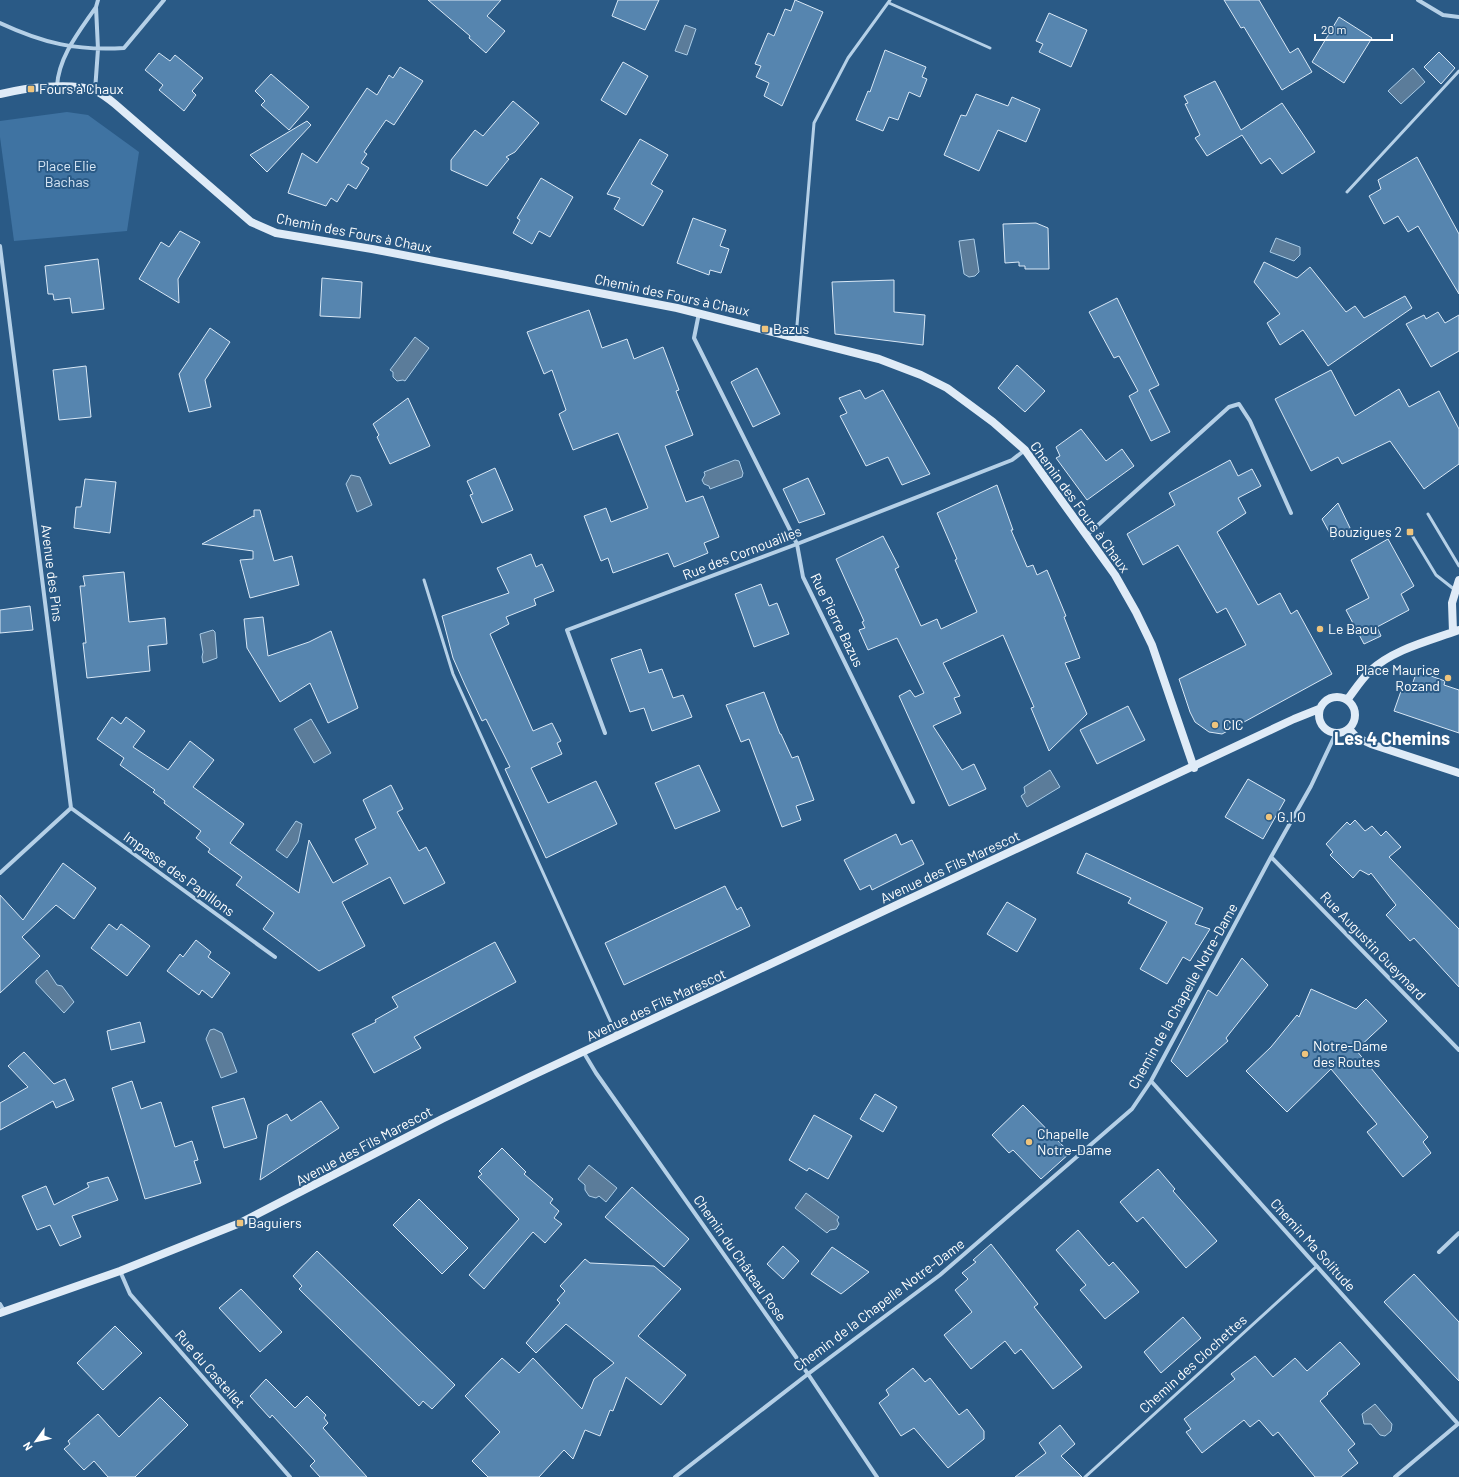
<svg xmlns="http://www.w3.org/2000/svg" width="1459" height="1477" font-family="Barlow,sans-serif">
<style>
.green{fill:#3f73a2}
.water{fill:#5b7c9a;stroke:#aacce7}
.building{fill:#5685af;stroke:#d9e8f6}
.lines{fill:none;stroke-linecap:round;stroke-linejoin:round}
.lane{stroke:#b5d0e7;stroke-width:3}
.street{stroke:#b5d0e7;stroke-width:4}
.secondary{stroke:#dfebf7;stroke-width:8}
.poi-dot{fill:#eec47d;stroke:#2a5a86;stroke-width:1.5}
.labels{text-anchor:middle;stroke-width:4;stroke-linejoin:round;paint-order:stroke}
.poi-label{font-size:14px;fill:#fff;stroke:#2a5a86;text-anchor:start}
.park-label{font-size:14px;fill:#d9e8f6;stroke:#2a5a86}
.street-label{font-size:14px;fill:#fff;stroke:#2a5a86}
.district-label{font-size:18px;font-weight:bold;fill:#fff;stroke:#2a5a86}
</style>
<rect width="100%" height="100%" fill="#2a5a86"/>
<path class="green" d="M67,112L88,115L139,152L127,231L14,241L0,137V121Z"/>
<path class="water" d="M685,25L696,29L687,55L675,51Z
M1413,68L1425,82L1401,104L1388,91Z
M1276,238L1300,247V255L1294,261L1270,252Z
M974,239L979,272L975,276L969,277L964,274L959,241Z
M415,337L429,348L405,381L403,380L397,381L393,377V372L390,370Z
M735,460L739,461L743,473L742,477L710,489L709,486L704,484L702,480L705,475L704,472Z
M351,475L360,477L372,505L357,512L346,484Z
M213,630L215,632L217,658L203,663L202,657L203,652L200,634Z
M311,719L331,753L314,763L294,729Z
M1050,770L1060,787L1027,807L1021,796L1025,793L1024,787Z
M296,821L302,824L298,842L287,858L276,850Z
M47,970L57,985L62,986L74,1002L64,1013L36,983V980Z
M214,1029L222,1033L237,1072L221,1078L206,1039L210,1030Z
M589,1165L617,1188L606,1202L599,1196L596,1198L589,1196L585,1190V1185L578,1179Z
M806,1193L839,1217L837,1220L839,1224L836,1229L830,1230L827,1233L795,1208Z
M1375,1404L1392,1424L1391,1431L1385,1436L1380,1435L1371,1424H1364L1362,1414Z"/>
<path class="building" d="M428,0H501L487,16L505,31L486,53L469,38L470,36Z
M618,0H659L645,30L612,16Z
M795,0L823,12L782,106L764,96L769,83L756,77L761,66L755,64L768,33L774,36L785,9L791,11Z
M1224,0H1259L1290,53L1298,48L1312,72L1282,90L1244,27L1241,28Z
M1049,13L1087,30L1071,67L1039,52L1043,44L1036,41Z
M1339,17L1372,38L1344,83L1312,62Z
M885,50L926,67L922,77L927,79L920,97L909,92L898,120L889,117L883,131L856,120L868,91L870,92Z
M1439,52L1455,68L1441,84L1424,67Z
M159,53L170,61L175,55L203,78L192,91L196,95L184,111L159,90L163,85L145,70Z
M623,62L648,76L626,115L601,100Z
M400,67L423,81L394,125L386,120L364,152L367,154L361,163L369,168L356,189L348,184L337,202L331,198L326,206L288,193L302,153L317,163L367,88L377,95L389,75L393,78Z
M271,74L309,107L289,130L261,105L265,101L255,91Z
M1215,81L1241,130L1282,103L1315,152L1282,174L1270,158L1261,164L1242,135L1207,156L1195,138L1200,135L1185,104L1188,103L1184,96Z
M976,94L1008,106L1012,97L1040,109L1026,142L998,130L979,171L944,155L961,115L966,116Z
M513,101L539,123L515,152L506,157L509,159L487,186L451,170V160L475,130L483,136Z
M307,121L311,125L267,172L250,155Z
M640,139L668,155L651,184L663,191L643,226L614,209L620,198L607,194Z
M1417,157L1459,234V294L1418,226L1408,232L1398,216L1384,224L1369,196L1381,189L1378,180Z
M541,178L573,197L550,237L539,231L532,244L513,233L520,220L517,218Z
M693,218L726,230L720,246L729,249L721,273L710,270L709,275L677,263Z
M1036,223L1048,228L1049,269H1025V266H1019V262L1005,263L1003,224Z
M180,231L200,242L178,279L179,303L139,279L161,242L169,247Z
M98,259L104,309L72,313L70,298L54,300L53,294H48L45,266Z
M1264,262L1297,278L1310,267L1346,312L1355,306L1364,318L1405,296L1412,308L1328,366L1303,330L1280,345L1267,323L1280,314L1254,282Z
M322,278L362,282L360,318L320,316Z
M894,280V312L925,315L923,345L835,334L832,282Z
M1117,298L1159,385L1149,390L1170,432L1151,441L1129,396L1138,391L1119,356L1114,358L1089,312Z
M589,310L602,348L627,339L634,359L663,347L679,390L676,391L693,435L665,446L686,502L703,496L719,537L704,543L708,553L674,567L668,553L613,573L608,558L601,561L584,516L606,508L611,522L648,508L618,433L573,450L559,414L566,410L552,370L544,374L527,332Z
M1438,312L1445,323L1459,315V351L1431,367L1406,324L1424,315L1426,319Z
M210,328L230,342L205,380L211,407L189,412L179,374Z
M1017,365L1045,391L1025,412L998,388Z
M86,366L91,417L59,420L53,370Z
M757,368L780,414L753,427L731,382Z
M1331,370L1355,416L1399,389L1409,407L1439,391L1459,429V464L1424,489L1390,441L1342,464L1338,457L1311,471L1275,399Z
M860,390L865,399L883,390L930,474L902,485L888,457L866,466L840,416L847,413L839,398Z
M408,398L430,446L390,464L377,437L379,435L373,424Z
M1081,429L1106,461L1122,449L1134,466L1087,500L1056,458L1060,456L1056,447Z
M1230,460L1238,476L1252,469L1261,486L1238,498L1246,513L1217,532L1258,605L1280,593L1291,614L1297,610L1332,674L1222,734L1209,732L1195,722L1190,712L1179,679L1246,645L1226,608L1217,613L1178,545L1143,565L1127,534L1175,505L1169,493Z
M495,468L513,510L482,523L470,495L473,494L467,481Z
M808,478L825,514L799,523L783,489Z
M85,479L116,482L110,533L74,528L76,507H81Z
M997,485L1013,530H1011L1027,567L1033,565L1037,575L1047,570L1066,616L1064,617L1080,658L1065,663L1087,714L1049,751L1031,708L1034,707L1003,635L943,663L960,696L954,698L961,713L933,726L962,770L974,764L986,789L949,806L899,696L910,690L915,697L924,693L897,638L868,650L859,630L865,628L862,622L864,621L836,559L883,536L899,567L895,569L921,626L937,619L941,629L977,612L955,560L957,559L937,513Z
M1338,503L1351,530L1333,539L1322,519Z
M254,510H260L274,561L292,556L299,585L250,598L240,560L253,559V551L202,544L253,516L254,517Z
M1388,539L1414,586L1401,594L1409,610L1377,627L1381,636L1364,644L1346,610L1369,598L1351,560Z
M531,554L536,567L542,564L554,591L534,599L536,605L506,617L509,624L490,634L533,731L552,723L561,741L557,743L562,754L531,768L548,803L596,781L617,824L546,858L505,769L510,767L486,719L482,721L465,685L453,658L442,616L509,593L497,568Z
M124,572L129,622L165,618L167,644L148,646L150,671L87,678L83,643H86L80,586H85L83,576Z
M761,584L769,606L777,603L789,634L754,647L735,594Z
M30,606L33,630L0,633V610Z
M263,617L268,656L309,642L331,631L358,708L328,723L310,683L280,702L247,648L244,619Z
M641,649L649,673L662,669L673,698L683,695L692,717L652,731L644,708L630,712L611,659Z
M1417,671L1445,681L1444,685L1459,690V733L1394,711L1401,691L1412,685Z
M764,692L780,734H781L792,758L798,756L814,800L796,806L801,820L782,827L749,739L741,742L726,705Z
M1128,706L1145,740L1097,764L1080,730Z
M112,717L121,724L126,717L145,731L133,747L168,770L190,741L214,760L193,787L244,824L230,843L299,893L309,840L333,883L368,864L355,839L376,828L363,800L391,785L403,809L397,812L419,851L426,847L445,883L404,904L390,877L342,902L365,946L319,971L263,929L274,913L236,885L242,877L208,852L210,849L196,838L201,831L164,803L165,801L153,792L155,790L120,765L124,758L97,739Z
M699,765L720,811L675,829L655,783Z
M1248,779L1285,800L1263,839L1225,817Z
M1355,820L1365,831L1372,826L1381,836L1386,831L1401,847L1389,857L1459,929V987L1414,938L1410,941L1386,915L1396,905L1371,873L1369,875L1360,870L1353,878L1330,855L1333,852L1326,844L1347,822L1350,825Z
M896,834L901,845L912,840L924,864L872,890L870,885L860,890L844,860Z
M1086,853L1203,908L1195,924L1210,929L1190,961L1183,957L1167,984L1140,969L1167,922L1128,903L1131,898L1077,873Z
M63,863L96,888L74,919L56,905L22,937L40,956L0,993V895L23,920Z
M725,886L737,910L741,907L750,926L624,985L605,943Z
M1007,902L1036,919L1017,952L987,934Z
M109,924L117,930L121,924L150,946L127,976L91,948Z
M196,940L211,952L208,957L230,973L212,998L202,990L199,995L167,971L180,954L183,957Z
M495,942L516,982L414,1037L421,1048L374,1073L352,1034L376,1022L375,1020L398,1007L392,997Z
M1242,958L1268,985L1226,1038L1228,1041L1187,1077L1171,1061L1208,990L1217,996Z
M1311,989L1356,1009L1366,999L1387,1021L1356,1050L1428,1137L1423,1142L1431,1153L1403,1177L1367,1132L1377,1124L1331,1069L1287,1112L1246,1071L1271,1047L1297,1015L1299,1017Z
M140,1022L145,1042L111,1050L107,1031Z
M24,1052L54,1084L65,1079L74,1100L56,1108L53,1101L0,1130V1103L28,1087L8,1066Z
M132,1081L141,1109L161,1102L175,1147L192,1141L198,1160L194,1161L201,1183L145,1199L112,1088Z
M875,1094L897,1107L883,1132L860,1119Z
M244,1098L257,1138L224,1148L212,1107Z
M321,1101L339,1128L260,1180L268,1125L287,1114L291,1121Z
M1023,1105L1070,1153L1041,1179L1013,1150L1009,1153L992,1135Z
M814,1115L852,1136L828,1179L809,1168L807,1171L789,1160Z
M502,1148L526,1172L524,1174L553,1199L550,1203L559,1211L554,1218L562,1224L545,1243L533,1232L484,1289L469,1275L519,1219L478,1177L482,1174L479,1171Z
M1158,1169L1175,1189L1173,1191L1217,1241L1186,1268L1143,1217L1137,1222L1120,1202Z
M108,1177L118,1200L72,1216L81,1237L60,1246L50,1225L37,1230L22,1196L46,1186L54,1205L89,1187L87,1183Z
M632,1187L689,1239L664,1267L605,1217Z
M419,1199L468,1248L442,1274L393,1225Z
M1078,1230L1109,1266L1113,1262L1139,1292L1105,1319L1080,1290L1086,1285L1056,1250Z
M991,1244L1038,1304L1034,1307L1082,1367L1053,1389L1021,1349L1015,1354L1005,1341L971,1369L944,1335L972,1312L955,1290L968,1279L962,1273L976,1262L973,1260Z
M783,1246L799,1261L783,1279L767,1264Z
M832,1247L869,1272L841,1294L811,1274Z
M317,1251L455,1385L432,1409L423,1401L419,1406L299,1289L302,1286L293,1276Z
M585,1259L590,1263L654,1266L681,1289L638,1336L686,1375L661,1405L626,1377L613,1411L610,1410L600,1436L585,1430L573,1459L564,1450L539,1477H488L472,1461L500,1432L465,1396L502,1358L519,1373L533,1358L582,1409L594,1379L614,1363L566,1324L536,1353L526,1343L560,1303L557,1300L565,1291L560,1286Z
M1414,1274L1459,1322V1381L1384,1302Z
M241,1289L282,1332L260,1352L219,1308Z
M1183,1317L1201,1338L1161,1373L1144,1352Z
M115,1326L142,1353L103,1390L77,1363Z
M1340,1342L1360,1364L1327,1393L1328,1394L1320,1401L1355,1444L1348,1450L1358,1463L1341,1477H1315L1278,1432L1273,1436L1259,1420L1250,1427L1244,1420L1202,1453L1186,1432L1191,1429L1184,1419L1235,1379L1231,1374L1255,1356L1273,1377L1295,1358L1307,1371Z
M913,1368L925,1382L930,1378L959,1415L967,1409L984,1431V1439L948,1468L914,1428L901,1436L879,1403L889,1395L886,1390Z
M266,1379L295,1408L307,1396L326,1415L324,1418L328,1423L323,1428L367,1477H320L310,1466L315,1461L272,1415L270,1418L250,1396Z
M160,1397L188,1425L135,1477H108L94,1461L84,1470L64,1449L70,1444L68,1441L98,1414L119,1437Z
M1060,1425L1075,1444L1061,1456L1082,1477H1015L1046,1453L1039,1443Z"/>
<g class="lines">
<path class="lane" d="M889,3L990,48
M1347,192L1459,71
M796,337L814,123L848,58L890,0
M1428,514L1459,566
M1410,532L1436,575L1455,590
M424,580L453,674L617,1036
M1085,1477L1317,1266"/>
<path class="street" d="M1418,0L1443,15L1459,17
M0,23C43,43 76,51 124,48L164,0
M57,86C59,56 79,32 96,7
M95,91L98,49L96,7L98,0
M0,246L71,808
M699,313L694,338L797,544L803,577L913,802
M1087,535L1229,407L1239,404L1250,421L1291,513
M605,733L567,630L797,544L1012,460L1025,450
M71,808L275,957
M1271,857L1459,1050
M0,873L71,808
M584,1053L596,1073L808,1374L877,1477
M1151,1081L1458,1424L1395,1477
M1439,1252L1459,1233
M120,1271L130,1294L290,1477
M0,1304L4,1311
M675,1477L808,1374L940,1275L1132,1109L1151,1081L1271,857L1311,786L1336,733"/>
<path class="secondary" d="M0,94C26,88 68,82 94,90C101,93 109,99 115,104L251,222L276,233L372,249L677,308L879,359L921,375L947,388L993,422L1025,450L1115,575L1136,612L1152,645L1194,768
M1453,632L1452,603L1459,580
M1319 715a18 18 0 1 1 36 0a18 18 0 1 1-36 0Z
M1347,700C1354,691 1361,680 1370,671C1394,649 1429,641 1459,630
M1349,729L1356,737L1371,744L1459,773
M0,1313L120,1271L240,1223L442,1119L529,1077L1294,719L1319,709"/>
</g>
<g class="poi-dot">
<rect x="27" y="85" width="8" height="8" rx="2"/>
<rect x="761" y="325" width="8" height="8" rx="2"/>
<rect x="1406" y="528" width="8" height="8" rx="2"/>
<circle cx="1320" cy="629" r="4"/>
<circle cx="1448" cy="678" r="4"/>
<circle cx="1215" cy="725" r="4"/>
<circle cx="1269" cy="817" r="4"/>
<circle cx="1305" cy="1054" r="4"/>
<circle cx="1029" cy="1142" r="4"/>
<rect x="236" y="1219" width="8" height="8" rx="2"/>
</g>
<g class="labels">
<g class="poi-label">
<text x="39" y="94">Fours à Chaux</text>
<text x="773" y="334">Bazus</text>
<text x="1402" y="537" text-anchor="end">Bouzigues 2</text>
<text x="1328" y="634">Le Baou</text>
<text x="1440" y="675" text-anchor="end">Place Maurice<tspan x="1440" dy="16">Rozand</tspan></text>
<text x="1223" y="730">CIC</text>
<text x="1277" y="822">G.I.O</text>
<text x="1313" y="1051">Notre-Dame<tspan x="1313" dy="16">des Routes</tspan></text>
<text x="1037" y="1139">Chapelle<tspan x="1037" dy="16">Notre-Dame</tspan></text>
<text x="248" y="1228">Baguiers</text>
</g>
<g class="park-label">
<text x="67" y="171">Place Elie<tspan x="67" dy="16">Bachas</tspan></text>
</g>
<g class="street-label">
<text transform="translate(354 233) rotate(11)" y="5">Chemin des Fours à Chaux</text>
<text transform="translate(672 295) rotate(12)" y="5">Chemin des Fours à Chaux</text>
<text transform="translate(1080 507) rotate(54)" y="5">Chemin des Fours à Chaux</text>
<text transform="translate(742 553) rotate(-21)" y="5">Rue des Cornouailles</text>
<text transform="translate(52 573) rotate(83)" y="5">Avenue des Pins</text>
<text transform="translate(837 620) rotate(64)" y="5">Rue Pierre Bazus</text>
<text transform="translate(950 867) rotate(-25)" y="5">Avenue des Fils Marescot</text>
<text transform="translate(179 874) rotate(36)" y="5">Impasse des Papillons</text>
<text transform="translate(1373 946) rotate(46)" y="5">Rue Augustin Gueymard</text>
<text transform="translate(1183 996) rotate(-61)" y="5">Chemin de la Chapelle Notre-Dame</text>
<text transform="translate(656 1005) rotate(-25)" y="5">Avenue des Fils Marescot</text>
<text transform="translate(364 1146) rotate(-28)" y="5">Avenue des Fils Marescot</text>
<text transform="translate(1313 1245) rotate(48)" y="5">Chemin Ma Solitude</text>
<text transform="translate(740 1258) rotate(55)" y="5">Chemin du Château Rose</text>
<text transform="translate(879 1305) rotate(-37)" y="5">Chemin de la Chapelle Notre-Dame</text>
<text transform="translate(1193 1364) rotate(-42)" y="5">Chemin des Clochettes</text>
<text transform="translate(210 1369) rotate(49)" y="5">Rue du Castellet</text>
</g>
<g class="district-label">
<text x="1392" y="745">Les 4 Chemins</text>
</g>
</g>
<g transform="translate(36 1441) rotate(237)" stroke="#2a5a86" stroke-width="3" paint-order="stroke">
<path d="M0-3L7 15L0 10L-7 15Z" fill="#ffffff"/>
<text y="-6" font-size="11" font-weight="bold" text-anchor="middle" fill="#ffffff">N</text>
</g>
<path d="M1315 34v6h77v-6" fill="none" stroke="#ffffff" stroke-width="2"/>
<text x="1321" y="34" font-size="12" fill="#ffffff" stroke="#2a5a86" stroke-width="3" paint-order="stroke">20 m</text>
</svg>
